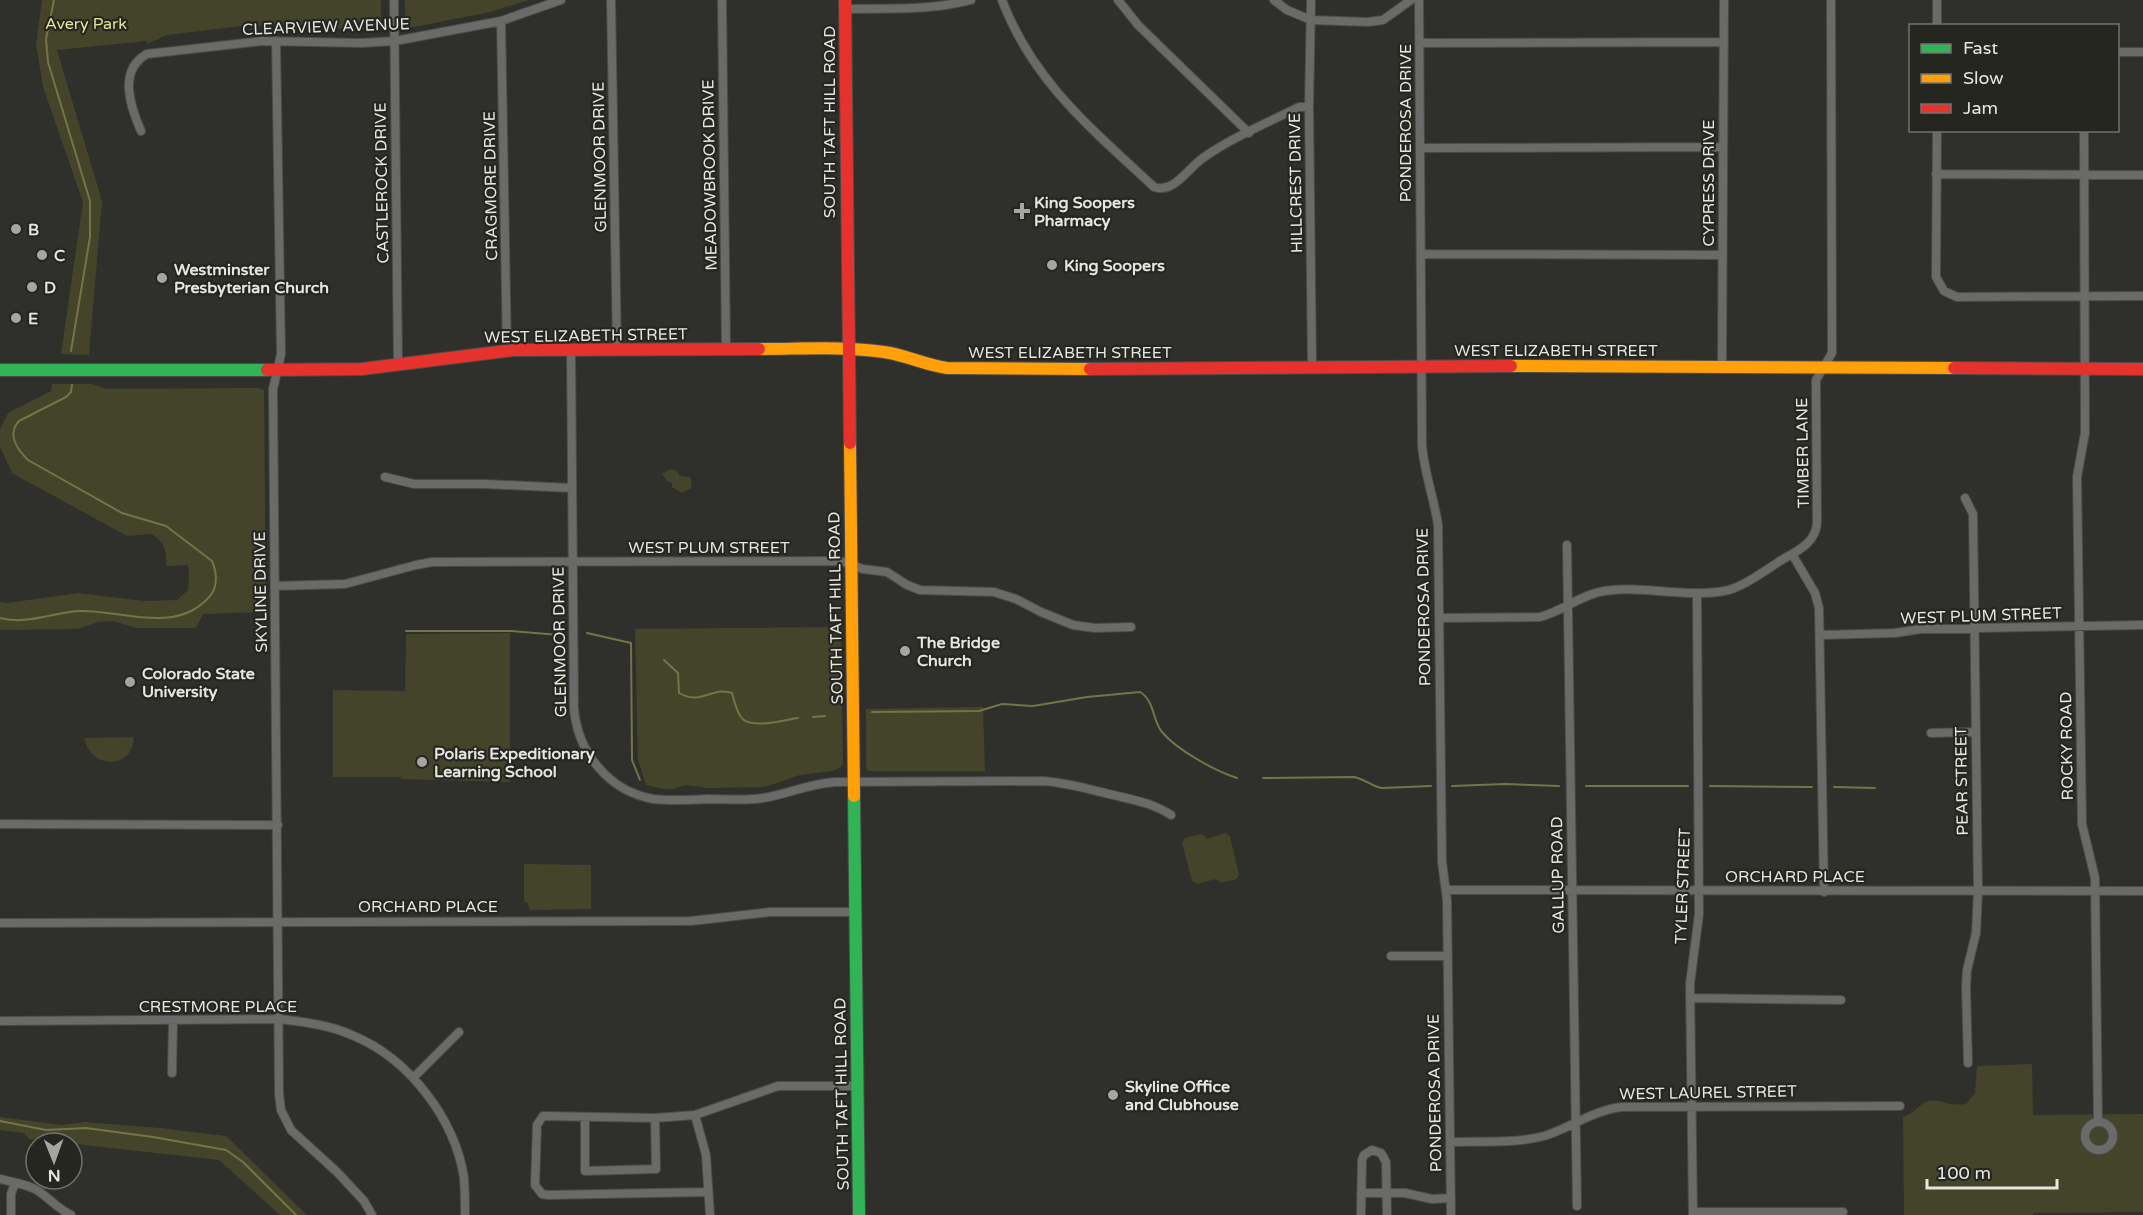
<svg xmlns="http://www.w3.org/2000/svg" width="2143" height="1215" font-family="'Varela Round',sans-serif">
<style>
.green{fill:#44442b}
.lines{fill:none;stroke-linecap:round;stroke-linejoin:round}
.stream{stroke:#757448;stroke-width:2}
.street-casing{stroke:#4b4b49;stroke-width:10}
.fast-casing{stroke:#4b4b49;stroke-width:14}
.slow-casing{stroke:#4b4b49;stroke-width:14}
.jam-casing{stroke:#4b4b49;stroke-width:14}
.street{stroke:#6a6a69;stroke-width:8}
.fast{stroke:#30b455;stroke-width:12}
.slow{stroke:#ff9f0a;stroke-width:12}
.jam{stroke:#e5322d;stroke-width:12}
.poi-dot{fill:#a5a5a1;stroke:#262620;stroke-width:2}
.labels{text-anchor:middle;stroke-width:4.5;stroke-linejoin:round;paint-order:stroke}
.park-label{font-size:16px;fill:#e4e396;stroke:#262620}
.street-label{font-size:16px;fill:#e5e5e1;stroke:#262620}
.poi-label{font-size:16px;font-weight:bold;fill:#e5e5e1;stroke:#262620;text-anchor:start}
</style>
<rect width="100%" height="100%" fill="#2f2f2b"/>
<path class="green" d="M42,0H381V25L364,29H351L250,25L167,35L147,44V41L57,50L102,201L89,355L61,354L83,202L43,87L36,45Z
M405,0H529L490,12L409,28L405,24Z
M52,384H92L106,389L259,388L264,390L266,612L203,614L196,628H137L112,621L98,622L78,629L0,630V602L7,603L78,593L144,601L177,600L188,590L189,568L187,565L166,566C167,551 165,543 152,534L127,536L12,473L0,447V429L8,413L51,391Z
M670,469L676,470L680,476L690,477L692,482L691,488L682,493L672,487V483L667,481L662,474Z
M839,627L841,644L843,763L841,767L833,771L800,775L765,787L708,788L686,785L673,789H663L646,785L638,760L635,629Z
M510,633V782L401,779V777H333V690L405,691L406,634Z
M983,707L985,771H868L866,768V709Z
M134,737C133,770 91,770 84,738Z
M1225,833L1230,836L1239,875L1237,879L1221,883L1216,879L1197,884L1192,881L1182,843L1185,838L1201,834L1205,836L1206,839Z
M524,864L591,865V909L530,910L527,902H524Z
M2032,1064L2033,1115L2143,1114V1212L2034,1213L2033,1215H1904L1903,1117C1914,1114 1919,1104 1928,1101C1939,1098 1950,1107 1966,1104L1975,1093L1977,1066Z
M0,1117L62,1125L85,1122L160,1128L226,1136L307,1215H280L219,1160L29,1139L24,1133L0,1130Z"/>
<g class="lines">
<path class="stream" d="M54,0L46,39L48,62L90,201V237L71,351
M0,618C25,625 52,613 78,611C121,609 176,636 210,596C218,587 217,572 212,561L166,526L122,513L28,460C18,450 6,435 19,421L66,397L71,392L72,385
M406,631H511L559,635
M587,633L631,643L632,760L640,780
M664,660L678,673L679,693C702,706 711,686 732,693C734,701 736,710 741,717C749,730 784,720 798,718
M872,712L979,711L1002,704L1033,706L1087,697L1140,692C1155,701 1152,720 1162,732C1177,750 1215,771 1237,778
M813,717L825,716
M1263,778L1354,777C1365,779 1373,787 1382,788L1431,786
M1452,786L1505,784L1559,786
M1586,786H1688
M1710,786L1812,787
M1834,787L1875,788
M0,1121L46,1130L86,1128L153,1137L226,1150L243,1162L296,1215"/>
<g class="street-casing">
<path id="street" d="M394,0L398,365
M611,0L617,350
M722,0L726,349
M1002,0C1033,82 1092,129 1154,187C1174,194 1188,168 1203,158C1229,139 1269,122 1299,107H1309
M1118,0L1138,25L1249,133
M1274,0L1287,10L1311,20L1368,22L1383,20L1411,0
M1311,0L1309,107L1312,366
M1419,0L1422,445C1424,472 1434,498 1438,525L1442,862L1447,900L1451,1215
M1937,0V26
M845,9C887,8 930,11 971,0
M501,21L507,351
M276,41L281,354L273,389L279,1093L281,1110L291,1130L337,1172L364,1201L372,1215
M1420,43L1724,42
M2118,52H2143
M1937,130L1936,277L1944,291L1957,297L2143,296
M2084,130L2085,433L2077,477L2082,824L2095,878L2098,1122
M141,131C130,106 118,70 147,54L262,41L361,43L395,41L501,21L561,0
M1420,148L1723,147
M1936,174L2143,175
M1421,254L1722,255
M571,350L574,709C578,753 609,791 653,799C671,801 690,800 708,799C726,799 745,801 763,798C789,794 807,784 835,782L1042,781C1064,782 1084,788 1105,793C1129,799 1151,802 1171,815
M1722,366L1724,0
M385,477L414,484H485L572,488
M1965,498L1973,514L1978,891L1976,933L1967,970L1966,987L1968,1063
M1567,545L1577,1206
M1792,554L1815,593L1819,608L1824,892
M275,586L345,584L416,565L432,562L841,561L863,569L887,572L907,585L920,590L994,592L1016,599L1041,612L1073,625L1095,628L1131,627
M1439,618L1540,617C1563,611 1580,595 1604,591C1643,585 1684,598 1724,591C1743,588 1768,568 1785,558C1800,550 1816,541 1817,523L1816,380L1832,353L1831,0
M1820,635L1895,633L1921,629L2143,625
M1931,733L1975,732
M0,824L278,825
M1446,890L2143,891
M0,923L691,921L770,912H855
M1391,956H1447
M1690,998L1841,1000
M0,1021L279,1019C305,1022 330,1025 354,1036C409,1059 455,1119 464,1178C465,1191 465,1203 465,1215
M172,1073L173,1021
M414,1077L459,1032
M695,1115L706,1155L710,1215
M585,1118V1171L656,1169L655,1118
M2085 1136a14 14 0 1 1 28 0a14 14 0 1 1-28 0Z
M1450,1142C1481,1141 1514,1144 1544,1136C1571,1128 1593,1110 1622,1107L1900,1106
M0,1179C12,1182 26,1184 37,1190C49,1198 58,1209 71,1215
M708,1192L548,1195L542,1194L535,1185L537,1125L543,1116L655,1118L695,1115L778,1086H857
M1361,1193H1405L1432,1199L1451,1198
M1693,1212H1843
M11,1215V1194L15,1183
M1361,1215L1362,1160L1364,1155L1372,1150L1381,1153L1386,1162L1387,1215
M1693,1215L1690,984L1699,914L1697,593"/>
</g>
<g class="fast-casing">
<path id="fast" d="M0,370H267
M854,796L859,1215"/>
</g>
<g class="slow-casing">
<path id="slow" d="M759,349C801,349 844,346 884,352C906,355 925,365 947,368L1090,369
M1511,366L1954,368
M850,443L854,796"/>
</g>
<g class="jam-casing">
<path id="jam" d="M845,0L850,443
M1954,368L2143,369
M1090,369L1511,366
M267,370L362,369L514,350L759,349"/>
</g>
<use href="#street" class="street"/>
<use href="#fast" class="fast"/>
<use href="#slow" class="slow"/>
<use href="#jam" class="jam"/>
</g>
<g class="poi-dot">
<path d="M1019 202h6v6h6v6h-6v6h-6v-6h-6v-6h6z"/>
<circle cx="16" cy="229" r="6"/>
<circle cx="42" cy="255" r="6"/>
<circle cx="1052" cy="265" r="6"/>
<circle cx="162" cy="278" r="6"/>
<circle cx="32" cy="287" r="6"/>
<circle cx="16" cy="318" r="6"/>
<circle cx="905" cy="651" r="6"/>
<circle cx="130" cy="682" r="6"/>
<circle cx="422" cy="762" r="6"/>
<circle cx="1113" cy="1095" r="6"/>
</g>
<g class="labels">
<g class="park-label">
<text x="86" y="29">Avery Park</text>
</g>
<g class="street-label">
<text transform="translate(326 26) rotate(-2)" y="6">CLEARVIEW AVENUE</text>
<text transform="translate(829 122) rotate(-90)" y="6">SOUTH TAFT HILL ROAD</text>
<text transform="translate(1405 123) rotate(-90)" y="6">PONDEROSA DRIVE</text>
<text transform="translate(599 157) rotate(-91)" y="6">GLENMOOR DRIVE</text>
<text transform="translate(709 175) rotate(-91)" y="6">MEADOWBROOK DRIVE</text>
<text transform="translate(381 183) rotate(-91)" y="6">CASTLEROCK DRIVE</text>
<text transform="translate(1295 183) rotate(-91)" y="6">HILLCREST DRIVE</text>
<text transform="translate(1708 183) rotate(-90)" y="6">CYPRESS DRIVE</text>
<text transform="translate(490 186) rotate(-91)" y="6">CRAGMORE DRIVE</text>
<text transform="translate(586 335) rotate(-1)" y="6">WEST ELIZABETH STREET</text>
<text x="1556" y="356">WEST ELIZABETH STREET</text>
<text x="1070" y="358">WEST ELIZABETH STREET</text>
<text transform="translate(1802 453) rotate(-91)" y="6">TIMBER LANE</text>
<text x="709" y="553">WEST PLUM STREET</text>
<text transform="translate(260 592) rotate(-91)" y="6">SKYLINE DRIVE</text>
<text transform="translate(1423 607) rotate(-91)" y="6">PONDEROSA DRIVE</text>
<text transform="translate(835 608) rotate(-91)" y="6">SOUTH TAFT HILL ROAD</text>
<text transform="translate(1981 615) rotate(-2)" y="6">WEST PLUM STREET</text>
<text transform="translate(559 642) rotate(-91)" y="6">GLENMOOR DRIVE</text>
<text transform="translate(2066 746) rotate(-91)" y="6">ROCKY ROAD</text>
<text transform="translate(1961 781) rotate(-91)" y="6">PEAR STREET</text>
<text transform="translate(1557 875) rotate(-91)" y="6">GALLUP ROAD</text>
<text x="1795" y="882">ORCHARD PLACE</text>
<text transform="translate(1682 886) rotate(-88)" y="6">TYLER STREET</text>
<text x="428" y="912">ORCHARD PLACE</text>
<text x="218" y="1012">CRESTMORE PLACE</text>
<text transform="translate(1708 1092) rotate(-1)" y="6">WEST LAUREL STREET</text>
<text transform="translate(1434 1093) rotate(-91)" y="6">PONDEROSA DRIVE</text>
<text transform="translate(841 1094) rotate(-91)" y="6">SOUTH TAFT HILL ROAD</text>
</g>
<g class="poi-label">
<text x="1034" y="208">King Soopers<tspan x="1034" dy="18">Pharmacy</tspan></text>
<text x="28" y="235">B</text>
<text x="54" y="261">C</text>
<text x="1064" y="271">King Soopers</text>
<text x="174" y="275">Westminster<tspan x="174" dy="18">Presbyterian Church</tspan></text>
<text x="44" y="293">D</text>
<text x="28" y="324">E</text>
<text x="917" y="648">The Bridge<tspan x="917" dy="18">Church</tspan></text>
<text x="142" y="679">Colorado State<tspan x="142" dy="18">University</tspan></text>
<text x="434" y="759">Polaris Expeditionary<tspan x="434" dy="18">Learning School</tspan></text>
<text x="1125" y="1092">Skyline Office<tspan x="1125" dy="18">and Clubhouse</tspan></text>
</g>
</g>
<rect x="1909" y="24" width="210" height="108" fill="#262620" stroke="#72726d" stroke-width="1.5"/>
<rect x="1921" y="44" width="30" height="9" fill="#30b455" stroke="#72726d" stroke-width="1.5"/>
<text x="1963" y="54" font-size="18" fill="#e5e5e1">Fast</text>
<rect x="1921" y="74" width="30" height="9" fill="#ff9f0a" stroke="#72726d" stroke-width="1.5"/>
<text x="1963" y="84" font-size="18" fill="#e5e5e1">Slow</text>
<rect x="1921" y="104" width="30" height="9" fill="#e5322d" stroke="#72726d" stroke-width="1.5"/>
<text x="1963" y="114" font-size="18" fill="#e5e5e1">Jam</text>
<g transform="translate(54 1161) rotate(179)"><circle r="28" fill="#262620" stroke="#72726d" stroke-width="1.5"/>
<path d="M0-4.5L10 22L0 15L-10 22Z" fill="#a5a5a1"/>
<text y="-9" font-size="16" font-weight="bold" text-anchor="middle" fill="#e5e5e1">N</text>
</g>
<path d="M1927 1179v9h130v-9" fill="none" stroke="#e5e5e1" stroke-width="3"/>
<text x="1936" y="1179" font-size="18" fill="#e5e5e1" stroke="#262620" stroke-width="4.5" paint-order="stroke">100 m</text>
</svg>
